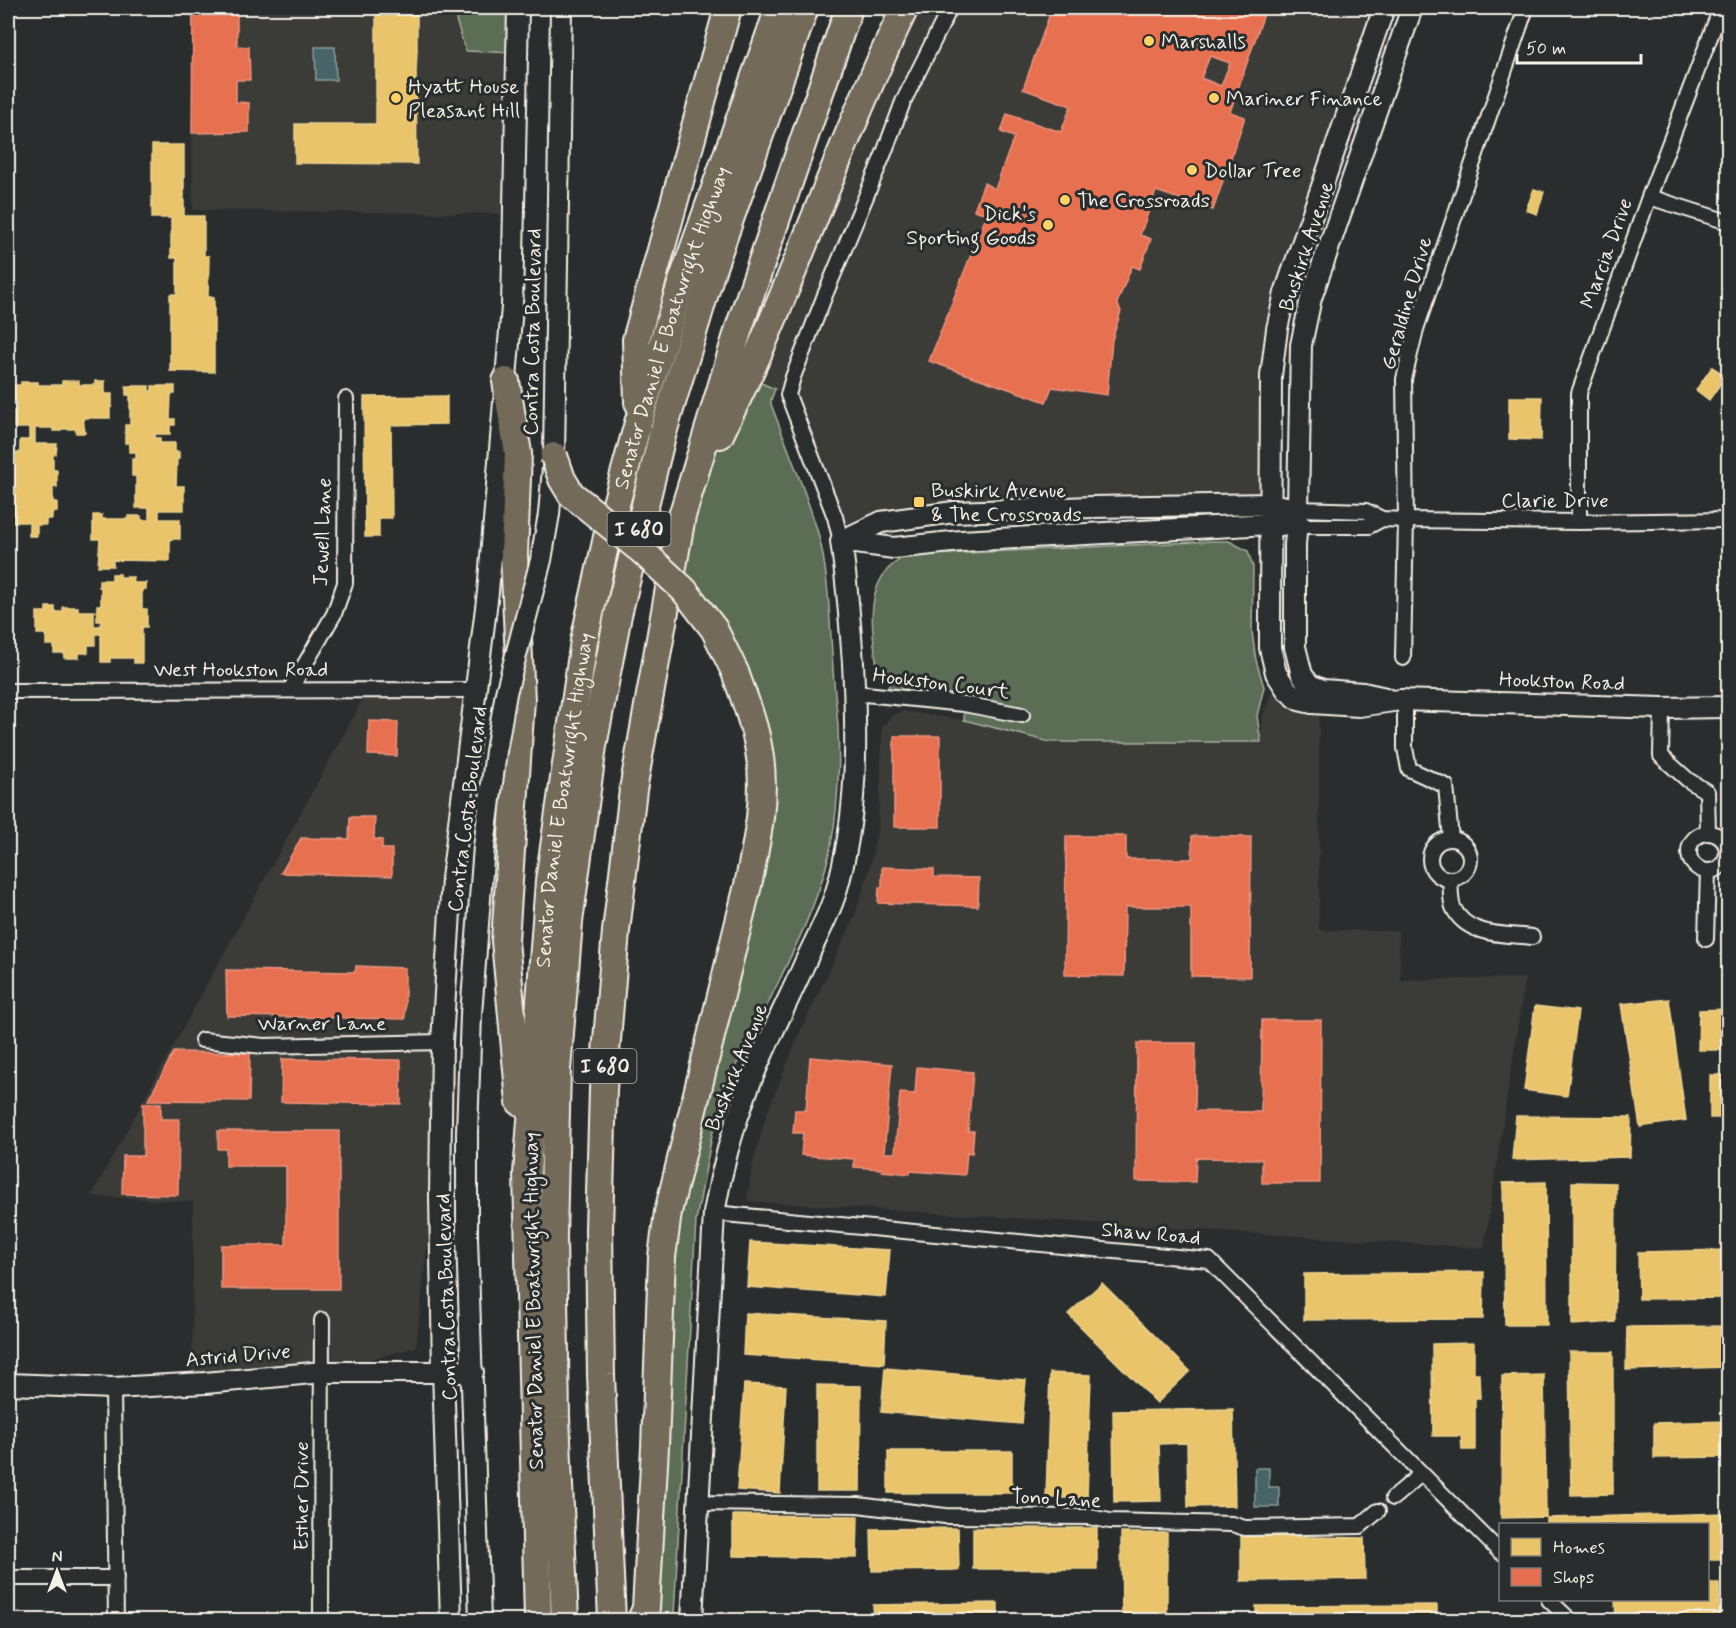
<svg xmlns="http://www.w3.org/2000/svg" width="1736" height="1628" font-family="Mynerve,sans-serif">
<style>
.built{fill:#3b3a37}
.green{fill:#5b6d56;stroke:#a8af9f;stroke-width:1.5}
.water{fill:#466568;stroke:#8c9d9b;stroke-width:1.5}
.homes{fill:#e9c46a;stroke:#ecd290;stroke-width:1.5}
.shops{fill:#e76f51;stroke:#eb967e;stroke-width:1.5;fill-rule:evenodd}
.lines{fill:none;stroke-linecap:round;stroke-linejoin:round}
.street-casing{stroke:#f4f1e8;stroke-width:18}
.secondary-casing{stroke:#f4f1e8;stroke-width:24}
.highway-casing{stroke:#f4f1e8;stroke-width:30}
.street{stroke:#2a2d2e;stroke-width:14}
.secondary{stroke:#2a2d2e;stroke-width:20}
.highway{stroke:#736b5a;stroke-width:26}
.secondary-bridge-casing{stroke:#f4f1e8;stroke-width:24;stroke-linecap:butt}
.highway-bridge-casing{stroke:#f4f1e8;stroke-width:30;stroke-linecap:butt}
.secondary-bridge{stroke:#2a2d2e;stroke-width:20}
.highway-bridge{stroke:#736b5a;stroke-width:26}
.poi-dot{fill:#ffd166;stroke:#2a2d2e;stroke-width:2}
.labels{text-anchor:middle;stroke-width:6;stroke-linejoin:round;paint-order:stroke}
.shield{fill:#2a2d2e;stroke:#b7b6b0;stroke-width:1.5}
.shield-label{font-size:20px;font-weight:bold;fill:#f4f1e8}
.poi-label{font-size:21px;fill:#f4f1e8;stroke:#2a2d2e;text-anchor:start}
.street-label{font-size:21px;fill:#f4f1e8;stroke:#2a2d2e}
</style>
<rect width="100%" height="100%" fill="#2a2d2e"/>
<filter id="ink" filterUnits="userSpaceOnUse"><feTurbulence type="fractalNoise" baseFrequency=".0167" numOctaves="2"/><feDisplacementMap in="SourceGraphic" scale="12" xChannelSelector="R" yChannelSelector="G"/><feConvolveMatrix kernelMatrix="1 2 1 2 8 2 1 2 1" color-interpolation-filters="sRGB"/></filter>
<g filter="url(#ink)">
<path class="built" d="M191,8H515L513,214L193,210Z
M905,8H1384L1285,293L1270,504L954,512L841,541L788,395L747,377Z
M368,690H475L441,1120L416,1347L323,1372L192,1384L193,1202L91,1196Z
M1271,692L1305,710L1319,713V930L1398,931L1401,980L1525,978L1484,1248L747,1201L752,1166L767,1113L800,1032L854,918L869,870L877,832L881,776L882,728L891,716L903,711L964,720L1050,742H1261L1263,715Z"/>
<path class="green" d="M463,8H518L517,53L466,51L456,20L462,16Z
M747,377L775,389L771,400V404C787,447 805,489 818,533C829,572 830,627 833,669C834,688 837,708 838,727C840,771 838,816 828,859C815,912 788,961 765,1010L762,1009L730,1079L712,1135L696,1221L674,1614L671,1620H646L662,1257L748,885L760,752L684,590L682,516Z
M1214,541H1229L1248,551L1253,567L1252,632L1256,660L1264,687L1257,716L1261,742H1050L964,720V705L884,696L893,677L878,674C874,641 863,595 889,568C893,564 899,560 904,556Z"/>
<path class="water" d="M315,47H335L336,80H316Z
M1255,1468H1269V1487H1279V1507H1255Z"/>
<path class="homes" d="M376,8H417V51L416,72L417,164L295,163V124H376Z
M152,145H184V216H204V256H209L208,297H214V372L170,371V294H177V258H171V218H152Z
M1534,189L1544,192L1537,214L1526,210Z
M1712,367L1726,376L1709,400L1696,390Z
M62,381H79V385H95V381H105V394H112V407H110V418H83L85,433H76V429H61V431H53V428H35V444H57L56,454H53V470H57V487H53V502H57V512H52V519H46V525H37V536H29V522H8V512H11V496H8V479H11V462H8V453H20V440H29V428H14V411H16V400H12V385H21V382H38V385H62Z
M126,386H149V391H152V386H175V394H171L170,419H175V425H170V434H155V438H160V443H175V452H179V459H177L176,486H184V510H159V519H180V539H170V561L113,560V566H98L100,539H93V515H102V519H128V516H141V520H149V508H136V476H132V459H136V452H129V443H125V425H130V395H126Z
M447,396V424L391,425L392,518H379V537H365L364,397Z
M1509,397H1542L1541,440L1509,439Z
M112,574H120V577H133V583H146V589H142V609H147V627H142V663H134V658H110V662H101V634H95V645H88V653H79V658H64V653H54V645H46V634H37V612H46V607H55V612H63V607H78V611H94V626H101V621H97V605H101V587H99V580H112Z
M1669,999L1686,1120L1640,1127L1621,1004Z
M1535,1006L1578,1011L1567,1096L1524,1090Z
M1728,1009V1050H1698L1699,1010Z
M1710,1075H1728V1118H1710Z
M1516,1116L1631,1117L1630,1157L1512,1160Z
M1546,1182L1547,1325H1505L1503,1183Z
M1572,1182L1616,1183L1615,1322L1572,1325Z
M750,1242L890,1250L886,1297L747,1287Z
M1728,1250V1298L1639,1299L1638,1252Z
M1484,1272L1483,1319L1304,1320V1274Z
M1102,1283L1190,1371L1157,1403L1068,1314Z
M745,1313L886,1321L884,1364L743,1355Z
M1728,1326V1367L1626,1370L1627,1327Z
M1474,1343V1374H1479L1480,1398H1475V1450H1462L1461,1436H1433L1432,1344Z
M1569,1352H1613V1494L1571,1495Z
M885,1368L1026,1380L1022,1424L881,1412Z
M1050,1373L1091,1375L1087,1498H1046Z
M1544,1375L1546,1517L1501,1518L1502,1376Z
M744,1384L786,1386L780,1493L737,1490Z
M817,1385L861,1386L860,1491H817Z
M1233,1409L1235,1506L1188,1507L1187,1443L1159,1444L1161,1501L1114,1502L1113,1411Z
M1728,1421V1457L1654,1458V1423Z
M888,1451H1012V1493H888Z
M1728,1513L1727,1560H1708V1524H1547V1518Z
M733,1515L858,1516L857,1558L733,1556Z
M958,1528L959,1570L872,1571L871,1529Z
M973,1528H1097V1569H973Z
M1121,1533H1167V1620H1122Z
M1241,1536L1364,1538L1365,1579L1241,1581Z
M1708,1583H1719L1720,1620H1616L1615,1600H1708Z
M998,1603V1620H874L873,1605Z
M1437,1605V1620H1256V1606Z"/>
<path class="shops" d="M193,8H237V46L249,47L250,80H236V102L249,103V132L192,133Z
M1052,8H1266L1230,112L1245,117L1213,210L1156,191L1140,235L1151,239L1140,269L1132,266L1117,303L1121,311L1112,340L1107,395L1052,387L1046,402L929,361L987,214L974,210L984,183L995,189L1014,137L1001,132L1007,114L1061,132L1071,106L1023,89ZM1210,56L1230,63L1221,86L1201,78Z
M369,721L398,722L397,756L368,755Z
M894,736H940V827H894Z
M350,817H375L374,839L382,840V849H392V876L281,873L301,838L349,839Z
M1066,836H1126V859H1192V836L1251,837L1250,977L1191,976V907H1125L1124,976L1065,975Z
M882,867L934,869V877L979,878L978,906L878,903L879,887H882Z
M356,966L405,968V1019L227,1016L226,970L355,972Z
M1262,1020H1321L1320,1183H1262V1159L1196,1158L1195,1182L1136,1181L1137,1043H1196L1195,1111L1261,1112Z
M174,1052L250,1053L249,1101L148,1100Z
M810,1057L892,1064L884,1153H895L900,1093L915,1094L917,1067L973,1072L968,1131H974L972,1153L967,1152L965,1175L910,1171V1174L882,1171L883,1169L854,1167V1159L801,1155L803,1133H793L795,1110H806Z
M282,1059L401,1060V1104L281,1102Z
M143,1103H161V1119H179L178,1195L122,1194L123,1156H143Z
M218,1131H339V1289H221V1245H286V1166H226V1149H218Z"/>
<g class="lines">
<g class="street-casing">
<path id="street" d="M1649,197L1728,222
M1298,509L1366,511L1382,519L1406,520L1579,522L1728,520
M1579,522V393L1649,197L1721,8
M1296,526H1369L1382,519
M841,541L835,517L788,395L793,377L825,295L884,153L903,102L950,8
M1403,658L1406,520L1404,379L1416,329L1526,8
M290,690L334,614L345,583L346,399
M8,691L475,690
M855,693L964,704L1022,715
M1405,701V748L1409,769L1446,786L1451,839
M1662,708L1661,756L1688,780L1707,792L1708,833
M1689 852a19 19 0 1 1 38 0a19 19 0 1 1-38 0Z
M1430 859a20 20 0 1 1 40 0a20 20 0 1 1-40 0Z
M1450,879C1451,887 1450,899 1453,907C1466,937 1505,934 1532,937
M1706,939L1708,871
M202,1040L264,1046L442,1042
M714,1213L1209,1260L1500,1552
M113,1388L116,1620
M1393,1498L1421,1474
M697,1503L858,1505L945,1516L1089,1517L1110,1521L1232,1524L1245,1528L1360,1526L1378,1511
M8,1578H116
M1549,1600L1570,1620
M321,1620L322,1320
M1727,1620L1728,1612"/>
</g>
<g class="secondary-casing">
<path id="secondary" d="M1384,8L1285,293L1277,329L1271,376L1270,624V648L1276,673L1287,690L1299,700L1312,703L1359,706L1400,700L1662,708L1728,707
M549,514L554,456L561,8
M841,541L881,522L954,512L1092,507L1270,504L1298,509
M841,541L894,548L961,541L1269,524L1282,525
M1386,698L1363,693L1323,690L1310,685L1302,675L1295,647V545L1298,509L1301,345L1311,298L1412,8
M471,1014L467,1132V1238L480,1620
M8,1384L113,1388L205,1383L323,1372H473
M451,1620L443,1371L440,1196L442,1042L452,879L488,592L512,307L518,8
M692,1620L714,1213C721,1172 732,1130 747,1091C763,1049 785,1008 803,967C814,942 828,918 836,892C858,817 857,740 853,663C850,622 847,582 841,541"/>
</g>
<g class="highway-casing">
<g id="highway">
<path d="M506,381L518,453L514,555L521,700L505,941L520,1102"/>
<path d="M638,402L636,340L728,8"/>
<path d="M720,435C733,407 747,380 759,352C809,238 850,120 905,8"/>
<path id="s1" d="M538,1620L527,1174L549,881L584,641L607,537L638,423L681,284L779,8"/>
<path d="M565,1620L556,1417L553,1237L557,1070L569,922L593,746L618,615L662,436L712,270L805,8"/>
<path d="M612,1620L601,1375L599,1228L603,1089L616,931L633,790L682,516L739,328L849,8"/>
<path d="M641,1620L646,1608L655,1447L662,1257L668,1212L748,885C757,841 767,796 759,751C755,724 744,698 735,672"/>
</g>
</g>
<use href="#street" class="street"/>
<use href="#secondary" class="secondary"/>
<use href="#highway" class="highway"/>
<g class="secondary-bridge-casing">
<path id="secondary-bridge" d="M471,1014L484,847L496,751L506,693L541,560L549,514"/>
</g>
<g class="highway-bridge-casing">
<path id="highway-bridge" d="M554,456L562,479L571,494L641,550L684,590L714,629L735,672"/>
</g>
<use href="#secondary-bridge" class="secondary-bridge"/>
<use href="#highway-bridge" class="highway-bridge"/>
</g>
</g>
<g class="poi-dot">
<circle cx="1149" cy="41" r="6"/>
<circle cx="396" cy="98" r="6"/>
<circle cx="1214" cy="98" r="6"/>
<circle cx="1192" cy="170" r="6"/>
<circle cx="1065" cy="200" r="6"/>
<circle cx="1048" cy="225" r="6"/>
<rect x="913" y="496" width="12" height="12" rx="3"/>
</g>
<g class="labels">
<g class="shield">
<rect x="607.5" y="512" width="63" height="34" rx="4.5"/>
<rect x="573.5" y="1049" width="63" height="34" rx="4.5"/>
</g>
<g class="shield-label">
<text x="639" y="536">I 680</text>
<text x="605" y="1073">I 680</text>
</g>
<g class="poi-label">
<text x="1161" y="48">Marshalls</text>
<text x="408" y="93">Hyatt House<tspan x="408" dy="24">Pleasant Hill</tspan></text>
<text x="1226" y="105">Mariner Finance</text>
<text x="1204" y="177">Dollar Tree</text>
<text x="1077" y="207">The Crossroads</text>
<text x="1036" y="220" text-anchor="end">Dick's<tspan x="1036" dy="24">Sporting Goods</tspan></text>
<text x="931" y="497">Buskirk Avenue<tspan x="931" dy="24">&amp; The Crossroads</tspan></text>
</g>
<g class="street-label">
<text transform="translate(1306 246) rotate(-72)" y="7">Buskirk Avenue</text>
<text transform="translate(1606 253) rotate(-70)" y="7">Marcia Drive</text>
<text transform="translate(1406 303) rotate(-74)" y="7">Geraldine Drive</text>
<text dy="7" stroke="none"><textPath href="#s1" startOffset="1308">Senator Daniel E Boatwright Highway</textPath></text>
<text transform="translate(532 332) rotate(-89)" y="7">Contra Costa Boulevard</text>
<text x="1555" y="507">Clarie Drive</text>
<text transform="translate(322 532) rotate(-88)" y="7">Jewell Lane</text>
<text x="241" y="676">West Hookston Road</text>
<text transform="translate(1562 681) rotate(2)" y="7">Hookston Road</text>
<text transform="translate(941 683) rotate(7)" y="7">Hookston Court</text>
<text dy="7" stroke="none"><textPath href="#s1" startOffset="822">Senator Daniel E Boatwright Highway</textPath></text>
<text transform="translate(467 809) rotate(-83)" y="7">Contra Costa Boulevard</text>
<text x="322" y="1030">Warner Lane</text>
<text transform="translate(736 1067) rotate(-68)" y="7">Buskirk Avenue</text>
<text transform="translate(1151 1233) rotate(5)" y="7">Shaw Road</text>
<text transform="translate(446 1297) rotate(-92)" y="7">Contra Costa Boulevard</text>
<text transform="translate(533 1301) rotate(-91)" y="7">Senator Daniel E Boatwright Highway</text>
<text transform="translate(238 1355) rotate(-5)" y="7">Astrid Drive</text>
<text transform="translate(301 1496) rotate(-90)" y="7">Esther Drive</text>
<text transform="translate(1056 1498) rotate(3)" y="7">Tono Lane</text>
</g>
</g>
<rect width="1736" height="1628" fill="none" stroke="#2a2d2e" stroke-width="30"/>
<rect x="15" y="15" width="1706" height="1598" fill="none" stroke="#f4f1e8" stroke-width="2" filter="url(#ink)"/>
<rect x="1499" y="1523" width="210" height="78" fill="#2a2d2e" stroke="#7b7b78" stroke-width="1.5"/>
<rect x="1511" y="1538" width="30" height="18" fill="#e9c46a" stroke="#7b7b78" stroke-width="1.5"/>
<text x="1553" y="1553" font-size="18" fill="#f4f1e8">Homes</text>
<rect x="1511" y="1568" width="30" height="18" fill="#e76f51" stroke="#7b7b78" stroke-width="1.5"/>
<text x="1553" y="1583" font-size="18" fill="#f4f1e8">Shops</text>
<g transform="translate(57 1571)" stroke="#2a2d2e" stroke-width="4.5" paint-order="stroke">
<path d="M0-4.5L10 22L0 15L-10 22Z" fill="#f4f1e8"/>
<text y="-9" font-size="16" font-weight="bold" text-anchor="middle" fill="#f4f1e8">N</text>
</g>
<path d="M1517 54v9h124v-9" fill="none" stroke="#f4f1e8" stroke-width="3"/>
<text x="1526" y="54" font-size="18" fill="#f4f1e8" stroke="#2a2d2e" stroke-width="4.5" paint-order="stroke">50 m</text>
</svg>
